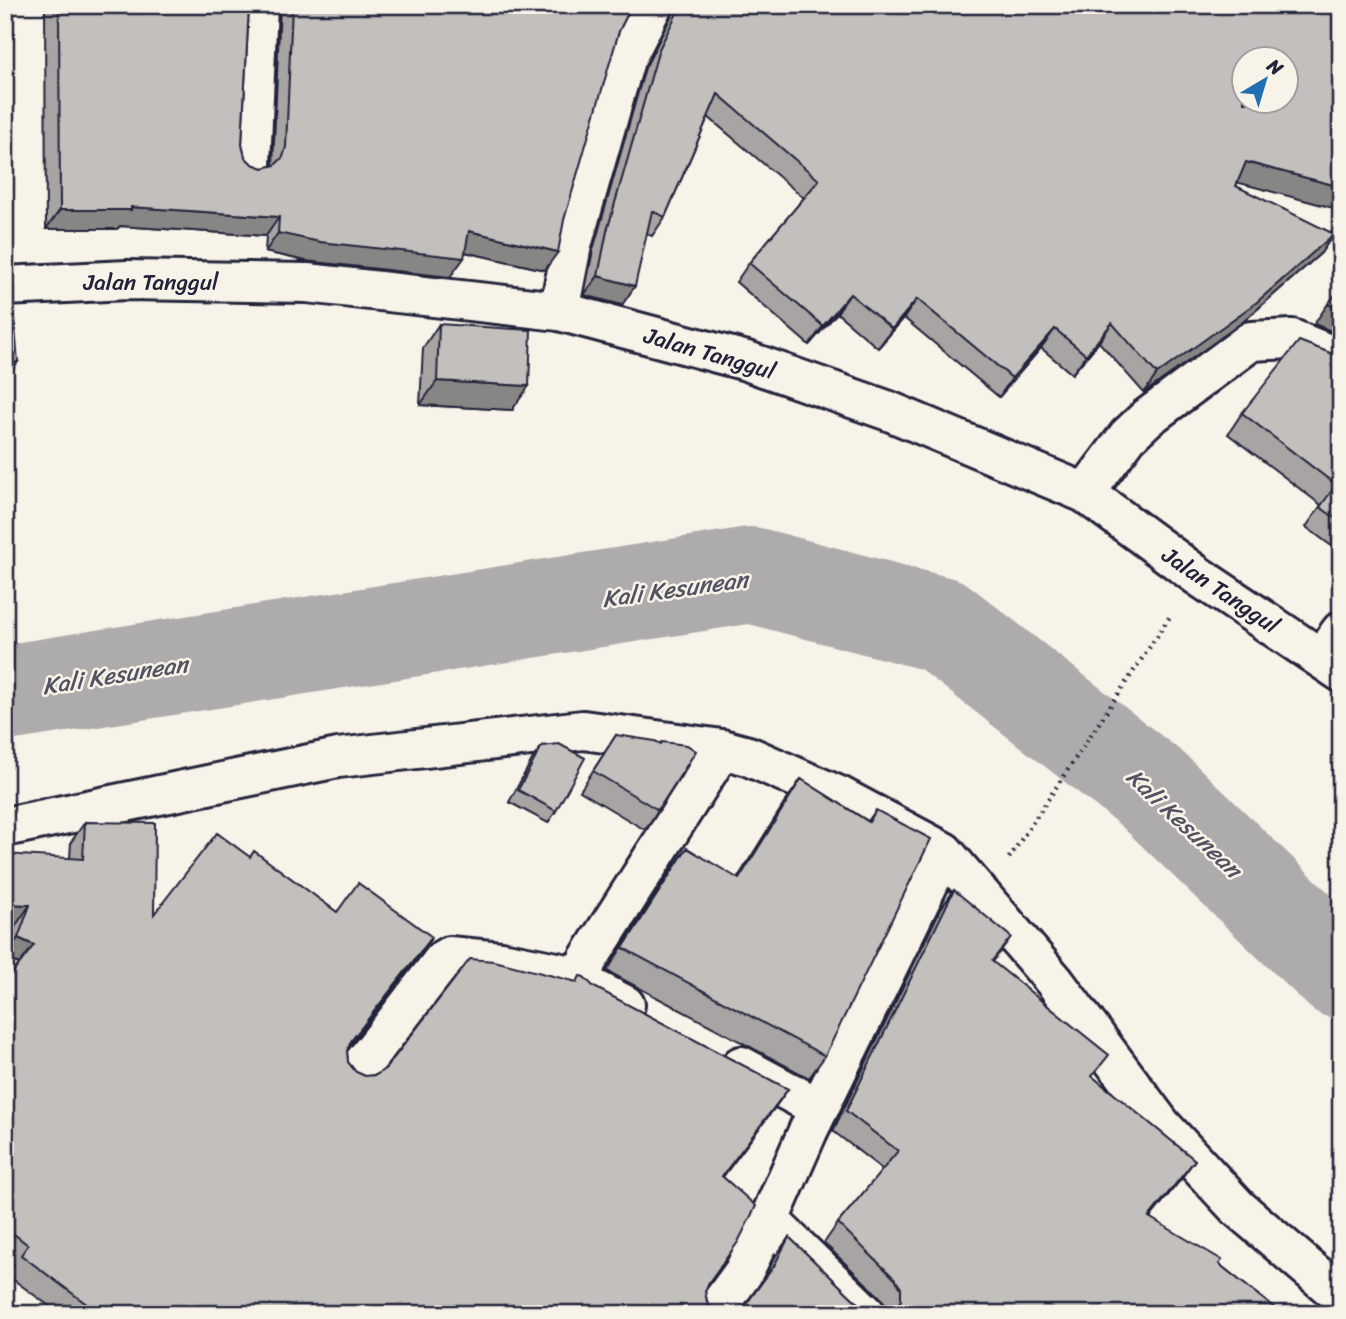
<svg xmlns="http://www.w3.org/2000/svg" width="1346" height="1319" font-family="Sriracha,sans-serif">
<style>
.lines{fill:none;stroke-linecap:round;stroke-linejoin:round}
.river{stroke:#aeabad;stroke-width:96}
.street-casing{stroke:#22223b;stroke-width:44}
.path{stroke:#22223b;stroke-width:4.5;stroke-dasharray:2 5;stroke-linecap:butt}
.street{stroke:#f7f3e8;stroke-width:38}
.wall{fill:#a7a4a3;stroke:#22223b;stroke-width:2}
.shaded-wall{fill:#888684;stroke:#22223b;stroke-width:2}
.building{fill:#c2bfbd;stroke:#22223b;stroke-width:2;fill-rule:evenodd}
.labels{text-anchor:middle;stroke-width:5;stroke-linejoin:round;paint-order:stroke}
.street-label{font-size:23px;fill:#22223b;stroke:#f7f3e8}
.water-label{font-size:24px;font-style:italic;fill:#535263;stroke:#f7f3e8}
</style>
<rect width="100%" height="100%" fill="#f7f3e8"/>
<filter id="ink" filterUnits="userSpaceOnUse"><feTurbulence type="fractalNoise" baseFrequency=".0143" numOctaves="2"/><feDisplacementMap in="SourceGraphic" scale="14" xChannelSelector="R" yChannelSelector="G"/><feConvolveMatrix kernelMatrix="1 2 1 2 8 2 1 2 1" color-interpolation-filters="sRGB"/></filter>
<g filter="url(#ink)">
<g class="lines">
<path class="river" d="M5,693L751,575L942,625L1153,790L1341,971"/>
<g class="street-casing">
<path id="street" d="M251,165L258,5
M5,286L127,280L307,283L559,311L747,361L889,411L1085,493L1198,576L1341,672
M559,311L572,245L625,60L653,5
M1085,493L1128,436L1147,418L1251,341L1292,339L1341,359
M1321,658L1341,631
M5,827L338,758L583,730L722,749L748,756L841,797L944,852L1055,982L1162,1126L1238,1208L1341,1296
M625,1005L590,987L582,977L587,961L722,749
M741,1066L819,1108
M355,1074L444,959L449,956L501,961L582,977
M713,1314L743,1273L769,1220
M866,1314L769,1220L808,1131L944,852"/>
</g>
<path class="path" d="M1009,858L1171,615"/>
<use href="#street" class="street"/>
</g>
<path class="wall" d="M45,5H249L242,145L245,157L252,164L263,168L273,166L280,5H632L619,31L545,270L465,252L450,277L306,261L265,252L266,236L120,226L117,229H46Z
M675,5H687V9L1341,5V210L1238,182L1236,186L1321,253L1244,321L1144,393L1099,342L1072,374L1041,348L999,397L904,318L878,348L837,313L809,345L736,282L749,263L804,198L708,117L665,217L652,236L647,234L622,305L584,295L593,250L645,68L672,15Z
M439,324L512,410L420,405L423,348Z
M1341,357V553L1306,527L1321,505L1228,434L1242,413Z
M616,735L658,810L645,830L580,791Z
M542,746L556,811L548,823L509,802L533,758Z
M801,779L868,821L876,810L825,1056L809,1078L607,971L671,870L687,848L737,879L785,802Z
M85,822L154,914L250,857L337,912L418,957L349,1046L347,1051L348,1062L356,1072L365,1076L376,1075L594,987L788,1089L723,1177L708,1284L705,1291L707,1302L713,1311L719,1314H60L7,1275L14,1265L5,1258V983L19,964L5,958V954L16,925L5,924L70,858L71,842Z
M954,890L997,956L993,962L1181,1179L1150,1218L1219,1264L1282,1314H887V1307L881,1298L824,1243L838,1223L883,1170L833,1131L940,910Z
M789,1237L865,1310L744,1307L762,1283L775,1257Z"/>
<path class="shaded-wall" d="M1246,162L1341,187V210L1232,181Z
M131,207L279,217L266,236L120,226L117,229H46L60,210Z
M469,231L558,252L545,270L456,250Z
M278,233L464,258L450,277L306,261L265,252Z
M1334,234L1321,253L1244,321L1144,393L1157,374Z
M598,276L635,286L622,305L584,295Z
M850,294L837,313L809,345L823,326Z
M917,299L904,318L878,348L892,329Z
M1328,304L1341,309V335L1314,324Z
M1112,323L1099,342L1072,374L1086,355Z
M1055,329L1041,348L999,397L1012,378Z
M18,362L7,378H5V364Z
M437,381L529,386L512,410L420,405Z
M5,904L30,905L16,925L5,924Z
M432,937L418,957L337,1061L351,1041Z
M1011,937L997,956L978,981L992,961Z
M18,938L34,945L20,964L5,958V956Z
M788,1089L774,1109L708,1196L722,1176Z
M1195,1160L1181,1179L1135,1237L1149,1217Z"/>
<path class="building" d="M59,5H249L242,145L245,157L252,164L263,168L275,165L283,157L286,147L292,5H632L619,31L564,220L558,252L469,231L464,258L320,242L278,233L279,217L131,207V210H60Z
M681,5H687V9L689,5H1341V187L1246,162L1236,186L1334,234L1257,302L1157,374L1112,323L1086,355L1055,329L1012,378L917,299L892,329L850,294L823,326L749,263L819,180L718,94L665,217L652,211L635,286L598,276L607,231L659,49ZM1244,60H1286V102H1244Z
M1341,287V309L1328,304Z
M13,304L18,362L5,364V305Z
M439,324L531,330L529,386L437,381Z
M1299,341L1341,357V522L1320,507L1336,485L1242,413Z
M616,735L655,741L661,744L662,742L687,745L696,751L658,810L593,771Z
M559,744L585,758L556,811L518,790L542,746Z
M801,779L869,822L876,810L931,839L825,1056L623,948L687,848L739,879Z
M85,822L155,823L154,914L217,833L250,857L254,851L337,912L358,883L432,937L351,1041L347,1051L348,1062L356,1072L365,1076L376,1075L386,1068L470,959L494,961L577,982L580,976L584,977L594,987L788,1089L722,1176L756,1206L738,1242L709,1282L705,1291L707,1302L713,1311L719,1314H100L21,1255L28,1245L5,1227V983L34,945L18,938L30,905L5,904V854L83,859Z
M954,890L1011,937L992,961L1109,1055L1092,1076L1195,1160L1149,1217L1222,1260L1219,1264L1282,1314H888L895,1310L901,1300V1288L895,1279L838,1223L898,1151L846,1111Z
M789,1237L865,1310L871,1314H736L744,1307L774,1266Z"/>
</g>
<g class="labels">
<g class="street-label">
<text x="151" y="290">Jalan Tanggul</text>
<text transform="translate(710 353) rotate(16)" y="8">Jalan Tanggul</text>
<text transform="translate(1221 590) rotate(34)" y="8">Jalan Tanggul</text>
</g>
<g class="water-label">
<text transform="translate(675 589) rotate(-8)" y="8">Kali Kesunean</text>
<text transform="translate(115 675) rotate(-9)" y="8">Kali Kesunean</text>
<text transform="translate(1184 823) rotate(43)" y="8">Kali Kesunean</text>
</g>
</g>
<rect width="1346" height="1319" fill="none" stroke="#f7f3e8" stroke-width="28"/>
<rect x="14" y="14" width="1318" height="1291" fill="none" stroke="#22223b" stroke-width="2.5" filter="url(#ink)"/>
<g transform="translate(1265 80) rotate(38)"><circle r="33" fill="#f7f3e8" stroke="#a29fa3" stroke-width="2"/>
<path d="M0-5L12 26L0 18L-12 26Z" fill="#1f6fb2"/>
<text y="-10" font-size="19" font-weight="bold" text-anchor="middle" fill="#22223b">N</text>
</g>
</svg>
